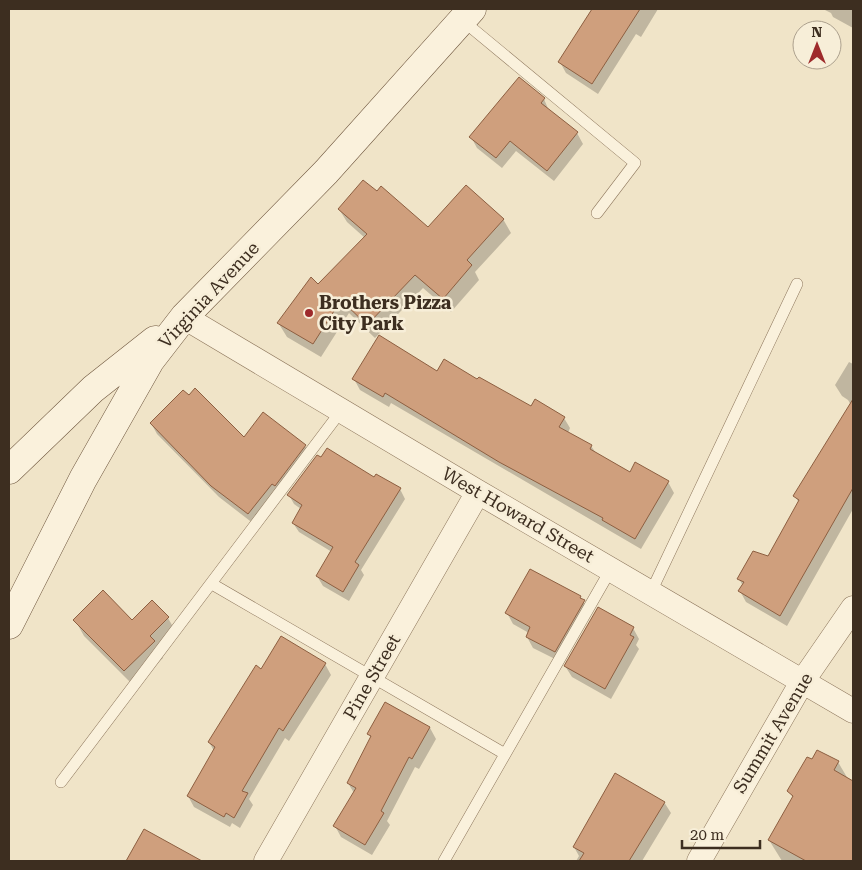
<svg xmlns="http://www.w3.org/2000/svg" width="862" height="870" font-family="'Roboto Serif',serif">
<style>
.shadow{fill:#0003}
.building{fill:#cf9f7d;stroke:#8d5f41}
.lines{fill:none;stroke-linecap:round;stroke-linejoin:round}
.lane-casing{stroke:#8d765c;stroke-width:12}
.street-casing{stroke:#8d765c;stroke-width:25}
.secondary-casing{stroke:#6f573f;stroke-width:29}
.lane{stroke:#faf1dc;stroke-width:11}
.street{stroke:#faf1dc;stroke-width:24}
.secondary{stroke:#faf1dc;stroke-width:28}
.poi-dot{fill:#9e2a2b;stroke:#f7eed8;stroke-width:2}
.labels{text-anchor:middle;stroke-width:5;stroke-linejoin:round;paint-order:stroke}
.street-label{font-size:18px;fill:#3d2e20;stroke:#f7eed8}
.poi-label{font-size:18px;font-weight:bold;fill:#3d2e20;stroke:#f7eed8;text-anchor:start}
</style>
<rect width="100%" height="100%" fill="#f0e4c8"/>
<path class="shadow" d="M592,9H658L641,37L636,34L598,94L566,73L560,62Z
M823,9H853V28L833,17L831,13Z
M544,99L549,111L577,133L583,144L554,181L516,151L502,168L477,148L471,137Z
M339,209L428,229L503,219L511,233L475,272L479,280L451,312L423,288L375,338L349,313L321,357L287,337L279,324L365,238L347,222Z
M849,362L853,364V509L787,626L746,602L740,591L743,586L739,579L769,558L799,503L795,496L851,405L848,400L842,396L835,385Z
M438,372L478,381L531,408L564,418L570,428L568,433L591,446L596,453L631,473L668,482L674,493L641,549L391,403L389,407L360,390L354,379Z
M151,423L244,439L305,446L311,457L254,524L219,497L157,434Z
M374,479L400,489L405,499L361,570L364,575L349,601L323,586L317,576L332,552L299,532L293,523L301,509L294,504L289,495Z
M580,597L590,612L561,662L533,648L527,637L529,633L513,624L507,613Z
M168,618L177,634L159,651L163,658L134,686L84,636L75,620L132,622Z
M633,628L639,639L636,645L639,649L611,699L572,677L565,666Z
M325,664L331,675L289,741L285,738L249,799L253,805L240,828L232,823L230,827L194,807L188,796L214,751L209,742L262,670Z
M386,704L430,728L436,739L419,769L415,767L387,821L390,825L372,855L341,837L335,826L354,793L348,783L371,739L369,734Z
M817,752L838,762L848,779L853,782V861H782L769,840L793,798L789,791Z
M664,802L671,813L642,861H576L579,856L574,847Z
M192,857L194,861H131L129,859Z"/>
<path class="building" d="M592,9H640L592,84L558,62Z
M519,77L545,98L541,103L578,132L547,171L510,141L496,158L469,137Z
M363,180L377,191L381,186L428,227L466,185L504,219L467,260L472,265L443,299L415,275L367,325L341,300L313,344L277,323L311,277L318,284L367,234L338,209Z
M379,335L437,371L444,359L477,379L479,377L531,406L535,399L565,417L559,427L592,445L590,449L630,472L635,462L669,481L635,539L602,520L603,518L499,462L385,393L383,397L352,379Z
M195,388L244,437L263,412L306,445L275,486L272,484L248,514L211,486L150,423L183,390L189,395Z
M853,399V488L780,616L738,591L744,582L737,579L753,551L768,556L799,500L793,496Z
M327,448L374,477L376,474L401,488L355,562L359,565L343,592L316,576L333,547L292,523L302,505L287,495L317,455L321,457Z
M530,569L581,596L580,598L585,600L555,652L526,637L530,627L505,613Z
M103,590L132,620L152,600L169,617L150,636L155,641L124,671L73,620Z
M598,607L634,627L630,635L634,637L605,689L564,666Z
M281,636L326,663L283,731L279,728L242,791L248,793L234,818L226,813L224,817L187,796L215,747L208,742L256,665L261,669Z
M385,702L430,727L412,759L409,757L381,811L384,813L365,845L333,826L356,788L347,783L371,736L367,734Z
M817,750L839,761L834,770L853,781V861H806L768,840L793,796L787,791L807,757L812,759Z
M615,773L665,802L629,861H579L584,853L573,847Z
M144,829L202,861H126Z"/>
<g class="lines">
<g class="lane-casing">
<path id="lane" d="M462,20L635,163L597,213
M212,584L505,754
M651,592L797,284
M61,782L341,411
M444,861L611,569"/>
</g>
<g class="street-casing">
<path id="street" d="M184,317L478,492L853,711
M266,861L478,492
M699,861L802,682L853,608"/>
</g>
<g class="secondary-casing">
<path id="secondary" d="M9,470L93,389L155,340
M9,625L83,479L150,361L184,317L326,172L472,9"/>
</g>
<use href="#lane" class="lane"/>
<use href="#street" class="street"/>
<use href="#secondary" class="secondary"/>
</g>
<circle class="poi-dot" cx="309" cy="313" r="5"/>
<g class="labels">
<g class="street-label">
<text transform="translate(209 295) rotate(-47)" y="6">Virginia Avenue</text>
<text transform="translate(518 515) rotate(30)" y="6">West Howard Street</text>
<text transform="translate(372 677) rotate(-60)" y="6">Pine Street</text>
<text transform="translate(773 733) rotate(-59)" y="6">Summit Avenue</text>
</g>
<g class="poi-label">
<text x="319" y="309">Brothers Pizza<tspan x="319" dy="21">City Park</tspan></text>
</g>
</g>
<rect width="862" height="870" fill="none" stroke="#3d2e20" stroke-width="20"/>
<g transform="translate(817 45)"><circle r="24" fill="#f7eed8" stroke="#ada18e"/>
<path d="M0-4L9 19L0 12L-9 19Z" fill="#9e2a2b"/>
<text y="-8" font-size="14" font-weight="bold" text-anchor="middle" fill="#3d2e20">N</text>
</g>
<path d="M682 840v8h78v-8" fill="none" stroke="#3d2e20" stroke-width="2.5"/>
<text x="690" y="840" font-size="15" fill="#3d2e20" stroke="#f7eed8" stroke-width="4" paint-order="stroke">20 m</text>
</svg>
